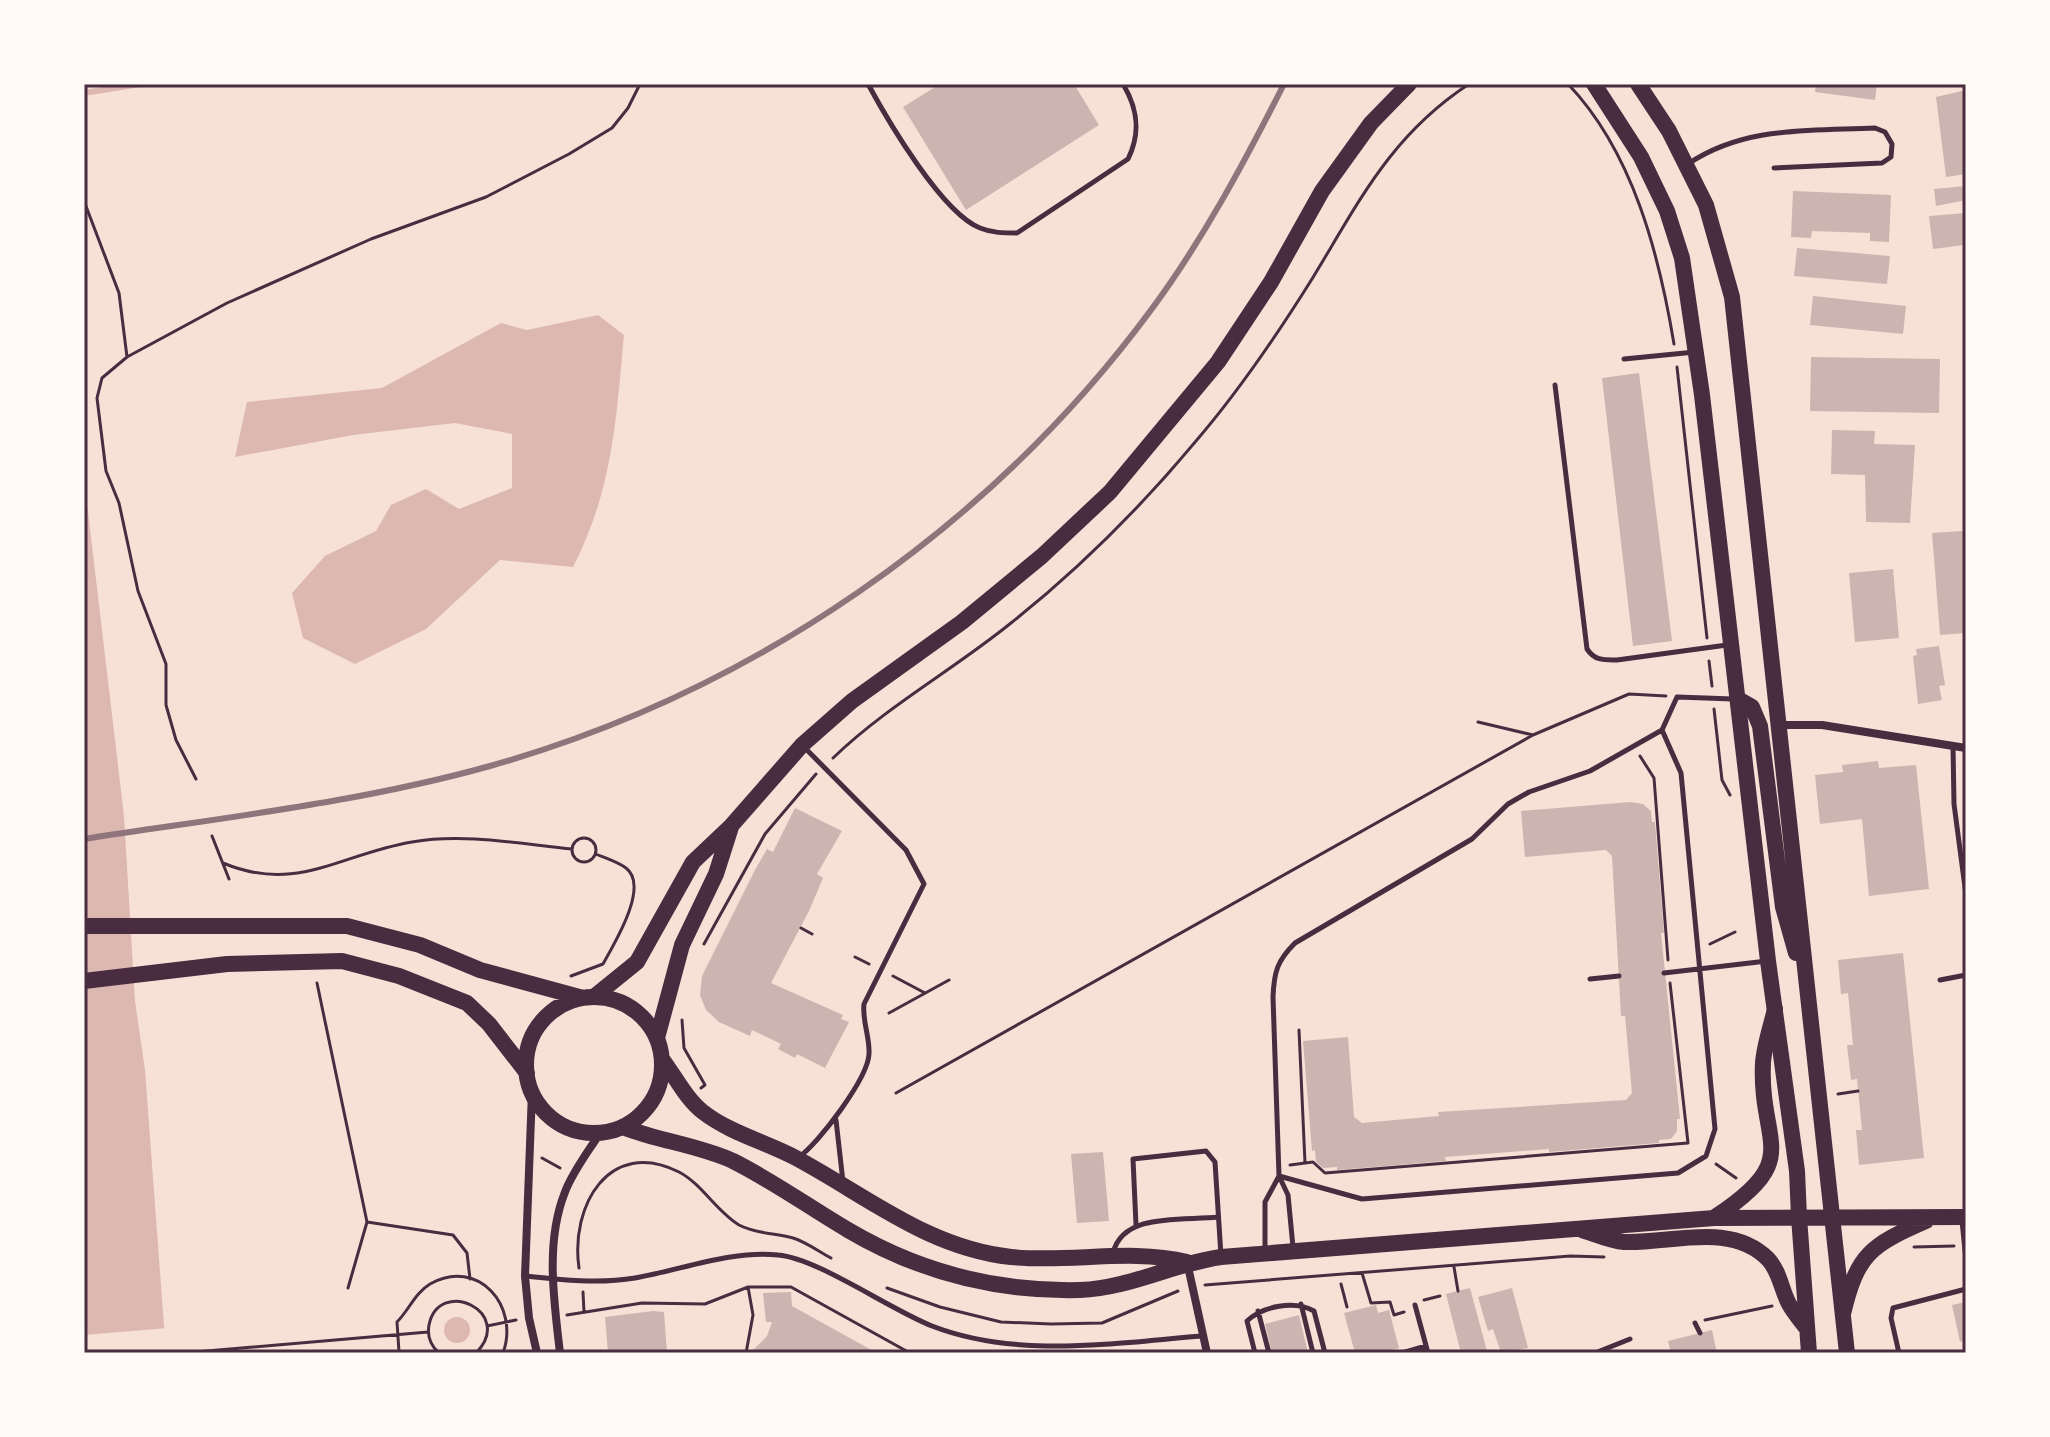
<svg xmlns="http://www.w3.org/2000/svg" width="2050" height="1437" font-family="Lato,sans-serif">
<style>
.water{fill:#dcb8b0}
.pier{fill:#f7e1d7}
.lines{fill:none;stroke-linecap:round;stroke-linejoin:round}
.stream{stroke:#dcb8b0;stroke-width:6}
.building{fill:#ccb4b1}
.path{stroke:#4a2c40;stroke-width:3}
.service{stroke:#4a2c40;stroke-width:5}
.minor{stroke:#4a2c40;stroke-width:8}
.secondary{stroke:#4a2c40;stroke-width:16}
.primary{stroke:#4a2c40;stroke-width:16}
.rail{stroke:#8f747c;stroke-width:6}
.neatline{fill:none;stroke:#4a2c40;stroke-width:3}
</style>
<rect width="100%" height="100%" fill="#f7e1d7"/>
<path class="water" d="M598,315L624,335C616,420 613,489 573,567L500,560L426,629L355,664L303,638L292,593L325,556L376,531L391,505L426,489L459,509L512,488V434L455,423L353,435L235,457L247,402L382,388L501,323L527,330Z
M84,478L124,816L135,1001L145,1070L166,1353H84Z
M444 1330a13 13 0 1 1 26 0a13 13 0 1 1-26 0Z"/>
<path class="pier" d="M168,1328L170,1353H84V1335Z"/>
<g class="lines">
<path class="stream" d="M84,93L140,84"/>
</g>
<path class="building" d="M940,84H1074L1099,125L966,210L903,107Z
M1816,84H1877L1875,100L1815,92Z
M1966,90V174L1946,177L1936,97Z
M1966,186V200L1936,206L1934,189Z
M1793,191L1891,195L1889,242L1870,241V233L1812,231L1811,238L1791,237Z
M1966,213L1964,245L1933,249L1929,216Z
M1797,248L1890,256L1887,284L1794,276Z
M1813,296L1906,306L1903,334L1810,325Z
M1811,357L1940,359L1939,413L1810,411Z
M1639,373L1672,641L1633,646L1602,378Z
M1832,430L1875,431L1874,444L1915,445L1910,523L1866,522L1865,475L1831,474Z
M1963,531L1966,633L1940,635L1932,533Z
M1893,569L1899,638L1855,642L1849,573Z
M1939,646L1945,685L1939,686L1942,700L1918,704L1913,656L1917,655L1916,649Z
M1878,761L1879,768L1916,765L1929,889L1869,896L1862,819L1820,824L1815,775L1843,772L1842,765Z
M1630,802L1643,804L1651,811L1652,822H1655L1664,933H1661L1680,1119H1677V1131L1671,1139L1659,1140V1143L1549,1152V1149L1445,1157L1446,1161L1337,1170V1167L1323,1168L1316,1162L1315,1150L1312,1151L1303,1041L1348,1037L1354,1117L1362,1123L1439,1116L1438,1112L1626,1100L1632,1093L1625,1016H1621L1612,856L1606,850L1525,857L1521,811Z
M795,808L842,831L817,874L823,878L809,911L771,983L843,1015L841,1019L849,1022L825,1068L797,1054L795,1058L778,1049L781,1044L752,1030L750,1036L719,1022L706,1010L700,995L702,976L755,870L767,849L773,852Z
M1903,953L1924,1158L1859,1165L1856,1130H1862L1857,1079L1851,1080L1847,1045H1853L1848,993L1841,994L1838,960Z
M1103,1152L1109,1221L1077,1223L1071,1154Z
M1470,1288L1487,1351L1479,1353H1461L1446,1294Z
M1512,1288L1528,1348L1501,1353L1493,1329L1488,1331L1478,1297Z
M791,1292L792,1306L877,1353H750L767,1336L772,1322H766L763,1293Z
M1966,1302V1340L1960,1342L1952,1305Z
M1376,1305L1378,1313L1389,1310L1399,1348L1379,1353H1355L1344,1313Z
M653,1311L664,1312L667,1353H608L605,1317Z
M1299,1315L1308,1353H1272L1265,1324Z
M1712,1330L1717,1353H1671L1668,1341Z"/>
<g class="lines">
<path class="path" d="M1568,84C1633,152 1659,254 1674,344
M84,201L119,293L127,357
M1677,367L1707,638
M1709,661L1712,686
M1714,709L1722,780L1730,795
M1478,722L1533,735L1629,694L1666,696
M1640,756L1654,778L1668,960
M833,758C887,706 953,670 1011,623C1079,569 1141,507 1196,441C1239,391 1277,335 1312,279C1359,202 1390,136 1469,84
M196,779L176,740L166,705V664L138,591L119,503L106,471L97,398L102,378L127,357L227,303L371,239L486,197L569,154L612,128L628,108L640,84
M212,836L229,879
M572 850a12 12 0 1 1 24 0a12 12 0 1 1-24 0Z
M223,863C297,894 340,854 412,842C464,833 521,844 572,849
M801,928L812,934
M704,944L765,834L816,774
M1710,944L1735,932
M855,957L869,964
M571,976L603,964C614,944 650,886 626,868C618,862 605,858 596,854
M893,976L925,993
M317,983L367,1222L348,1288
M889,1013L949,980
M682,1020L684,1048L705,1085L701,1088
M1299,1030L1305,1163
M896,1093L1533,735
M1838,1094L1858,1091
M542,1158L560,1168
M1716,1164L1736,1178
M1290,1165L1313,1162L1325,1173L1688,1143L1670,983
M367,1222L453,1235L467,1253L470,1279
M1914,1247L1954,1246
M1454,1267L1458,1291
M579,1268C570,1206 609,1137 679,1172C702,1184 716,1211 739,1225C756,1234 775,1233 793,1238C806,1242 818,1251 831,1258
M1362,1273L1371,1303L1390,1302L1394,1315L1404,1312
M1341,1284L1347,1307
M1205,1285L1570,1256L1604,1257
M887,1288L940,1307L1001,1322L1051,1324L1102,1323L1178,1291
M583,1292L584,1312
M1424,1300L1440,1296
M567,1315L642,1303L705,1304L748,1287H791L910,1353
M1705,1320L1772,1306
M487,1326L516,1320
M183,1353L428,1332
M403,1353L399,1352L397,1322C409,1310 415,1293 430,1284C478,1257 520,1306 503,1353
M439,1353C431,1346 427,1336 429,1325C439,1276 516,1312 476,1353
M746,1353L753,1315L748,1287"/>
<path class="service" d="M868,84C888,121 942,213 980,228C992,233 1004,233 1017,233L1128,159C1141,133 1138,109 1123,84
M1688,164C1744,126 1809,131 1875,128L1885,132L1892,144L1891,157L1882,163L1774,168
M1624,359L1695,352
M1555,385L1587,649C1595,661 1604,660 1617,660L1727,645
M1953,746L1954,804L1966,895
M1664,973L1767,961
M1590,979L1619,976
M1940,980L1966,975
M836,1120L843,1182
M799,1157C819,1143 868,1078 869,1054C870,1037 862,1021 864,1004L924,884L906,850L805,748
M1279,1176L1362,1199L1678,1173L1706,1156L1715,1129L1681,773L1662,730
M1962,1221L1966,1260
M1136,1225L1133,1159L1206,1151L1215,1162L1221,1256
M1293,1247L1288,1195L1279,1176L1273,997C1274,972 1277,961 1295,943L1472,839L1508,804L1529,792L1590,771L1662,730L1677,697L1733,699
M1265,1251V1202L1279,1176
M1113,1253C1123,1212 1183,1221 1218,1217
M526,1276C562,1280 599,1284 635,1278C681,1270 731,1250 778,1255C817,1258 889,1309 932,1326C1017,1359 1114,1343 1202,1336
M1301,1304L1313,1353
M1415,1305L1428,1353
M1258,1311L1269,1353
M1695,1323L1700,1333
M1255,1353L1247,1321C1263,1306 1294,1300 1314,1311L1325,1353
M1402,1353L1426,1346
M1595,1353L1630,1339
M1899,1353L1891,1318L1893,1308L1966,1289"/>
<path class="minor" d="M1780,725H1822L1966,748
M532,1092L525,1276L529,1318L537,1353
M1187,1262L1207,1353
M560,1353C554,1301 545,1242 565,1192C573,1171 588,1152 600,1133"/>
<path class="secondary" d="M1594,84L1641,157L1667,211L1682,258L1702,395L1768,961L1797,1171L1799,1217
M1638,84L1669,131L1706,205L1732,297L1832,1216
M1738,699L1752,707L1760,726L1783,907L1796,953
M595,996L637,962L693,862L731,826L802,745L852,701L962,622L1042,556L1110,492L1218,362L1271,282L1322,191L1371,123L1409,84
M657,1038L682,945L716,874L731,827"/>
<path class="primary" d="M84,926H347L420,945L480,970L583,998
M84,981L227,964L342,961L399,976L467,1003L489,1024L527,1073
M526 1065a68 68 0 1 1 136 0a68 68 0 1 1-136 0Z
M662,1059C675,1076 686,1099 703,1112C730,1133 766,1142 796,1158C867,1196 928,1248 1011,1257C1070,1263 1130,1248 1187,1262
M623,1127C658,1141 698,1145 733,1161C773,1181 809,1207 848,1230C919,1272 997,1292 1080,1290C1130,1288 1172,1264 1221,1257L1714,1218L1966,1217
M1832,1216L1847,1353
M1715,1217C1805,1158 1759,1145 1763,1063C1764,1046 1771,1026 1775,1009
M1799,1217L1809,1353
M1582,1230C1595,1234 1610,1241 1624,1242C1671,1244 1730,1221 1768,1259C1780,1272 1781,1289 1789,1304C1794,1313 1801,1321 1807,1329
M1843,1314C1857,1254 1871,1245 1926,1221"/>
<path class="rail" d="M84,839C219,818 358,803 490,766C752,692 989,529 1151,310C1203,240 1245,161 1284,84"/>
</g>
<rect width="2050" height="1437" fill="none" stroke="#fffaf5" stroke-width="172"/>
<rect x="86" y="86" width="1878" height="1265" class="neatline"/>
</svg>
